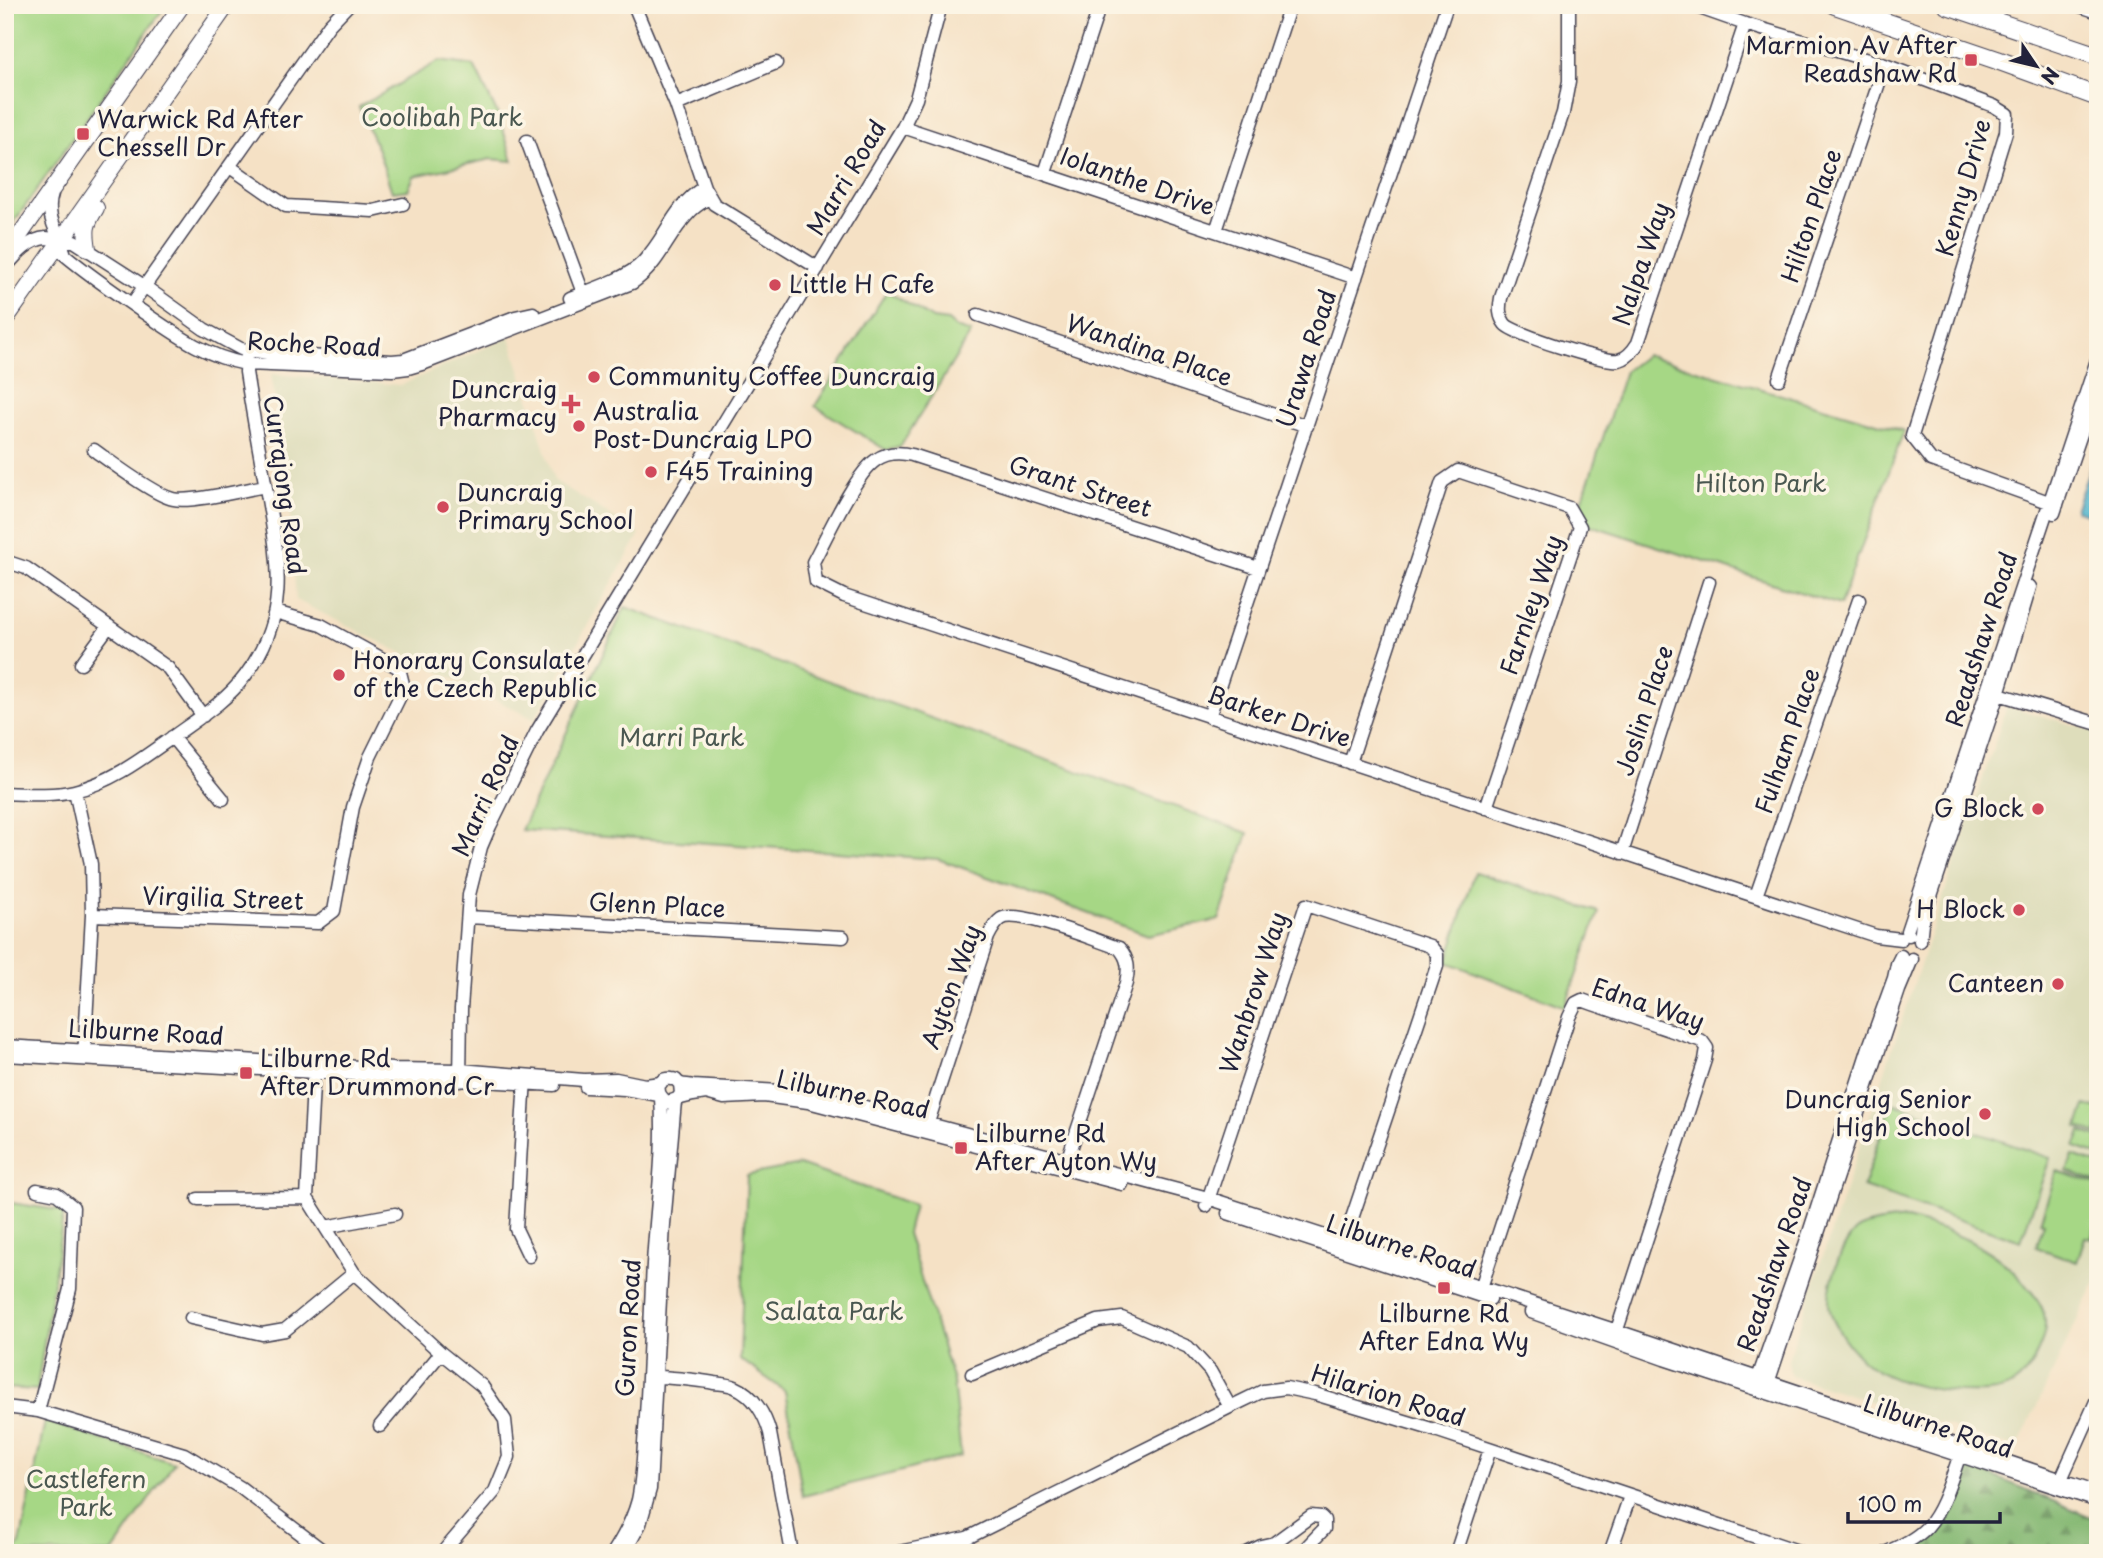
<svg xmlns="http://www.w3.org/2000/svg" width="2103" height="1558" font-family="'Playpen Sans',sans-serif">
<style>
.built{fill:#deddbb}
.forest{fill:url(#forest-firs);stroke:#536d56;stroke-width:2}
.park{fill:#a6d785;stroke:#647c60;stroke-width:2}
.water{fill:#4fb5ce;stroke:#386c84;stroke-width:2}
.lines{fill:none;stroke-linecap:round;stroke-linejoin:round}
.minor-casing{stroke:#423f50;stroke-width:15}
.major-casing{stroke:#423f50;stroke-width:18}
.highway-casing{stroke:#423f50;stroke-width:20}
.minor{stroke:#fff;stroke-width:12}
.major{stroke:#fff;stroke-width:16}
.highway{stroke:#fff;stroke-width:18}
.poi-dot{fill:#d1495b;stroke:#fcf5e5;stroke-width:2.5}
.labels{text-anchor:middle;stroke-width:7;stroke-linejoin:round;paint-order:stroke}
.poi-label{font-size:24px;fill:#22223b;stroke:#fcf5e5;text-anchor:start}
.park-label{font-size:24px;fill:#4a5851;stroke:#fcf5e5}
.street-label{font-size:24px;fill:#22223b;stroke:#fcf5e5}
</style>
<defs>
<pattern id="forest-firs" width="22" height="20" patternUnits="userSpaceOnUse" patternTransform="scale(1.75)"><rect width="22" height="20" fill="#84b872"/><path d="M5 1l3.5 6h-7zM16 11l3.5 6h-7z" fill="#6c955f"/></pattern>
</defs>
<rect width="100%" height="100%" fill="#fcf5e5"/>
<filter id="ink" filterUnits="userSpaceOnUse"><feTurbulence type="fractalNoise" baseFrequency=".0143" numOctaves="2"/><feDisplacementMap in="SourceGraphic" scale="14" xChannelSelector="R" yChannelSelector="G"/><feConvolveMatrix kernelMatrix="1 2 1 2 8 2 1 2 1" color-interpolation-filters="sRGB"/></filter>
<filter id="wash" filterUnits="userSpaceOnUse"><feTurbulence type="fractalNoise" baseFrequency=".00686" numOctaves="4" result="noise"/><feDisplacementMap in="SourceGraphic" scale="28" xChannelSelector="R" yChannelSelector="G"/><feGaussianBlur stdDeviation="1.57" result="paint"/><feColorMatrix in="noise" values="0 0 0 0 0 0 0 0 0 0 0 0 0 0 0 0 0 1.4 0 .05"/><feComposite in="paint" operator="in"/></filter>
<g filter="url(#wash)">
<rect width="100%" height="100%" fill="#f5e1c5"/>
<path class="built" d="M510,337L554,480L640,534L534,719L296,600L288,479L271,374L401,385Z
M2007,706L2098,732V1276L2017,1448L1791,1376L1788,1360Z"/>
<path class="forest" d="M1970,1466L2098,1520V1553H1903L1935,1539Z"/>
<path class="park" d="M5,5H166L5,235Z
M439,61L474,66L499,117L513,161L491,159L414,176L408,190L392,192L378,150L359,107Z
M887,291L933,319L948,321L956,328L971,333L900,447L886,450L815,406Z
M1646,355L1904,431L1840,605L1590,525L1581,504L1625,371Z
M625,607L1248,833L1219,920L1148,935L938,859L521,830Z
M1475,872L1599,912L1565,1007L1447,962Z
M1892,1103L2050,1158L2021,1241L1863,1187Z
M2085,1105L2098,1109V1134L2078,1127Z
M2081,1131L2098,1137V1155L2075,1147Z
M2073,1155L2098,1164V1182L2067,1171Z
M800,1165L914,1205L907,1233L953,1381L961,1456L803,1496L785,1391L740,1359L747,1175Z
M2057,1171L2098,1184V1219L2091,1239L2085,1237L2077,1262L2036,1247L2044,1223L2040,1222Z
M5,1202L64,1211L37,1390L5,1388Z
M1907,1219C1956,1232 1997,1248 2029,1289C2037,1298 2045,1309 2045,1321C2046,1336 2039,1349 2033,1362C2022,1381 2010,1391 1987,1392C1951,1394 1900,1387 1870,1366C1854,1354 1831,1325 1829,1305C1828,1291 1833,1276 1837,1263C1841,1253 1847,1239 1856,1231C1867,1222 1893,1221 1907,1219Z
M45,1421L174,1463L112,1553H12L20,1544Z"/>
<path class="water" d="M2098,452V518L2075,510L2095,454Z"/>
</g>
<g filter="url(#ink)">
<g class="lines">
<g class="minor-casing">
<path id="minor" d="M634,5L676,105L704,187L714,204L818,268
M1569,5V81L1563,113L1501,298C1499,308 1499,316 1505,324C1513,334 1605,363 1618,360C1627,359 1633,351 1638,343L1745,24
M1691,5L1745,24L1885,65L1994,106L2007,114L2006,132L1912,436L1931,460L2057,505
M2077,5L2098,12
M676,105L776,63
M903,127L1356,278
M527,141L583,293V299
M230,167L286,206L373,211L403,204
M1045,173L1100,5
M52,194C44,217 60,234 65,255C89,275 114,292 140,310C174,333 204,356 246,364L392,370L408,368L425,363L632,283C660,264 666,237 688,214C694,207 702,202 710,197
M1216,231L1290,5
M5,268C16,255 29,239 46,238C55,238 64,242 74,241L144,286L204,329L241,349L275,354L392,361L403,360L515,317L533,313
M570,298C591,290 628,278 643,262C668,236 671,209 704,187
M132,304L329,25L348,5
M978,315L1307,426
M1779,379L1885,65
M94,450C111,462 154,495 173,499C192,503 244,490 265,486
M2054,513L2098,384
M5,567L11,563L26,568L168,668L203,716
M1258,568L912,455C899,452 887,452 876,460C855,474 826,538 813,562L816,582L844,596L1876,936L1901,939
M81,664L109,626
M1992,692L2098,724
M1209,717L1447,5
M172,737L223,799
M1350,763L1442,482L1458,471L1569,508L1580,527L1486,808
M75,791L91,864L92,915L84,1058
M5,793C28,794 52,796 74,791C109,783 139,761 167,741C194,721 225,703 245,676C292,614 278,558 266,488C259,449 252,411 246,372L247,351
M1622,853L1709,582
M1756,896L1859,600
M92,915L318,923L334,911L353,807L370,757L404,688L399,668L321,625L275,612
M468,917L843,937
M1909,935L1907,931L2098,357
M1920,941L1922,923L1998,694L2030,587
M5,1046L393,1069L460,1070L584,1080L616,1079L645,1085L661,1083
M5,1055L554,1085
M314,1066L307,1198L354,1273L441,1353L482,1386L505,1420L509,1457L495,1491L442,1553
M525,1078L516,1229L529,1256
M460,1081L461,1009L469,895L481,847L490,826L537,731L903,127L916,99L941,5
M680,1084L681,1094L677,1099L668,1102C655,1096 655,1077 671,1079C679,1079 674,1081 681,1084C685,1085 689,1085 693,1086L799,1092L854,1104L1208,1198L1617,1331L2098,1492
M586,1087L625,1089L659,1095
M677,1099L693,1095L706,1093L724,1098L764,1096L808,1102L1122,1184
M925,1132L988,937C991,931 995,923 1001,919C1017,908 1097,941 1119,948C1129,959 1129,969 1126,983L1065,1167
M37,1190L57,1194L73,1207L70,1289L38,1411
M198,1199L307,1198
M1206,1206L1306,905L1430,946L1437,954V966L1342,1248
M1228,1213L1490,1299
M325,1227L395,1214
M1479,1294L1569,1017L1576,1003L1582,1000L1593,1004L1702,1041L1707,1048L1705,1060L1615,1336
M1531,1312L1664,1359L2098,1501
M191,1318L262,1334L285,1330L354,1273
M972,1374L1098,1321L1122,1318L1188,1347L1210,1371L1230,1407
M649,1376C671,1378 692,1379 714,1383C721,1384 729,1384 735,1387C754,1395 765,1415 770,1433L792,1553
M1756,1384L1806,1242L1869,1047L1894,978L1897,964L1901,956
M1766,1389L1899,990L1912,959
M5,1407L38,1411L184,1454L241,1488L326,1553
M380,1426L441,1353
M2058,1486L2098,1397
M1274,1543L1311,1516L1321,1517L1324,1520V1529L1301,1553
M613,1553C624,1536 633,1519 638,1500C643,1477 643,1453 645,1430C649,1375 650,1320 653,1264C656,1209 665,1153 661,1098
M624,1553L640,1524L650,1489L664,1224L675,1101
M894,1553L967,1538L1230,1407L1263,1391L1286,1388L1315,1394L1438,1431L1804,1553
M1247,1553L1261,1546L1274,1543L1287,1553
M1456,1553L1490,1449
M1610,1553L1630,1496
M1885,1553C1900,1546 1916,1539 1927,1527C1944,1508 1952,1475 1961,1452"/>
</g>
<g class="major-casing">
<path id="major" d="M88,249C85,230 85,225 96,208
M5,256L182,5
M5,320L227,5"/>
</g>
<g class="highway-casing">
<path id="highway" d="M1835,5L1997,60L2098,97
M1947,5L2098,56"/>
</g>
<use href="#minor" class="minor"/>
<use href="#major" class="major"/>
<use href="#highway" class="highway"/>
</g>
</g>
<g class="poi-dot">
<rect x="1964" y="53" width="14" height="14" rx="3.5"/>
<rect x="76" y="127" width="14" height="14" rx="3.5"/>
<circle cx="775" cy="285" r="7"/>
<circle cx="594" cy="377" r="7"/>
<path d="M567.5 393.5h7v7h7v7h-7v7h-7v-7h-7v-7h7z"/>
<circle cx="579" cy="426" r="7"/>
<circle cx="651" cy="472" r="7"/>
<circle cx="443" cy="507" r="7"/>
<circle cx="339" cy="675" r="7"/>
<circle cx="2038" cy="809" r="7"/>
<circle cx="2019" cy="910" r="7"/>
<circle cx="2058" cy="984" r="7"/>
<rect x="239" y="1066" width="14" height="14" rx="3.5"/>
<circle cx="1985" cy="1114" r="7"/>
<rect x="954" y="1141" width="14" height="14" rx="3.5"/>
<rect x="1437" y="1281" width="14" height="14" rx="3.5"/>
</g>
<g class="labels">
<g class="poi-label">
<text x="1957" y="54" text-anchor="end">Marmion Av After<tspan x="1957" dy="28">Readshaw Rd</tspan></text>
<text x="97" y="128">Warwick Rd After<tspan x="97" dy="28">Chessell Dr</tspan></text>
<text x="789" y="293">Little H Cafe</text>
<text x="608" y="385">Community Coffee Duncraig</text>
<text x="557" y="398" text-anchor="end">Duncraig<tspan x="557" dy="28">Pharmacy</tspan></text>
<text x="593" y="420">Australia<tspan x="593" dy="28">Post-Duncraig LPO</tspan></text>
<text x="665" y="480">F45 Training</text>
<text x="457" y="501">Duncraig<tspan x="457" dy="28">Primary School</tspan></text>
<text x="353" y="669">Honorary Consulate<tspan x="353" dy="28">of the Czech Republic</tspan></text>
<text x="2024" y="817" text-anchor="end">G Block</text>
<text x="2005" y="918" text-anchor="end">H Block</text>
<text x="2044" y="992" text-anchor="end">Canteen</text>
<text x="260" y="1067">Lilburne Rd<tspan x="260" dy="28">After Drummond Cr</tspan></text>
<text x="1971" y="1108" text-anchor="end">Duncraig Senior<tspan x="1971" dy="28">High School</tspan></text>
<text x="975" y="1142">Lilburne Rd<tspan x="975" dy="28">After Ayton Wy</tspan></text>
<text x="1444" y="1322" text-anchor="middle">Lilburne Rd<tspan x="1444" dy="28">After Edna Wy</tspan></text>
</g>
<g class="park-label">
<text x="442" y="126">Coolibah Park</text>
<text x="1761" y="492">Hilton Park</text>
<text x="682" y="746">Marri Park</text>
<text x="834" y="1320">Salata Park</text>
<text x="86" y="1488">Castlefern<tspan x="86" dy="28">Park</tspan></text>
</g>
<g class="street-label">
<text transform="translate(847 178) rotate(-59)" y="8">Marri Road</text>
<text transform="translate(1137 182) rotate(19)" y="8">Iolanthe Drive</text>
<text transform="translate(1964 188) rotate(-74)" y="8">Kenny Drive</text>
<text transform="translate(1812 216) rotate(-71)" y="8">Hilton Place</text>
<text transform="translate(1642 264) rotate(-71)" y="8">Nalpa Way</text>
<text transform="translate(314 345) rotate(3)" y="8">Roche Road</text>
<text transform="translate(1149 351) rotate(19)" y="8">Wandina Place</text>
<text transform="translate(1307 359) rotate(-72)" y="8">Urawa Road</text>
<text transform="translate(284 485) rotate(82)" y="8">Currajong Road</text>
<text transform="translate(1080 487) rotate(18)" y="8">Grant Street</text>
<text transform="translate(1532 605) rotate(-71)" y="8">Farnley Way</text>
<text transform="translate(1982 640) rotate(-72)" y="8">Readshaw Road</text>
<text transform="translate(1645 711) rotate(-72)" y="8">Joslin Place</text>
<text transform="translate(1279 717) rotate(18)" y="8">Barker Drive</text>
<text transform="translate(1788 741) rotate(-71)" y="8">Fulham Place</text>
<text transform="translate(486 796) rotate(-66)" y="8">Marri Road</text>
<text transform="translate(223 899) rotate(2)" y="8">Virgilia Street</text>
<text transform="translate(657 906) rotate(3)" y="8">Glenn Place</text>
<text transform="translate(952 987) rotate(-70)" y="8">Ayton Way</text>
<text transform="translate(1254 993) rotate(-72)" y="8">Wanbrow Way</text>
<text transform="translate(1648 1005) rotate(18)" y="8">Edna Way</text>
<text transform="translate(146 1033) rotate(3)" y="8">Lilburne Road</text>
<text transform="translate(853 1095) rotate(12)" y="8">Lilburne Road</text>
<text transform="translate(1401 1247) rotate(18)" y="8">Lilburne Road</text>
<text transform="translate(1775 1265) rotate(-71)" y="8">Readshaw Road</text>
<text transform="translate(629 1328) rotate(-87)" y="8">Guron Road</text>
<text transform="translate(1388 1396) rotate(17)" y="8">Hilarion Road</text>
<text transform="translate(1938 1427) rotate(18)" y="8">Lilburne Road</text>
</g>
</g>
<rect width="2103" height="1558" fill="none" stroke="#fcf5e5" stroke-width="28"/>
<g transform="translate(2036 66) rotate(125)" stroke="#fcf5e5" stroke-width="5" paint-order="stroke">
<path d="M0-5L12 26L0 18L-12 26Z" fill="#22223b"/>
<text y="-10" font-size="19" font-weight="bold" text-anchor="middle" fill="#22223b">N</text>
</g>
<path d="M1848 1512v10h152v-10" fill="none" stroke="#22223b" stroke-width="3.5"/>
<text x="1858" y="1512" font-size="21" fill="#22223b" stroke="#fcf5e5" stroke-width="5" paint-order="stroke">100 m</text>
</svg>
